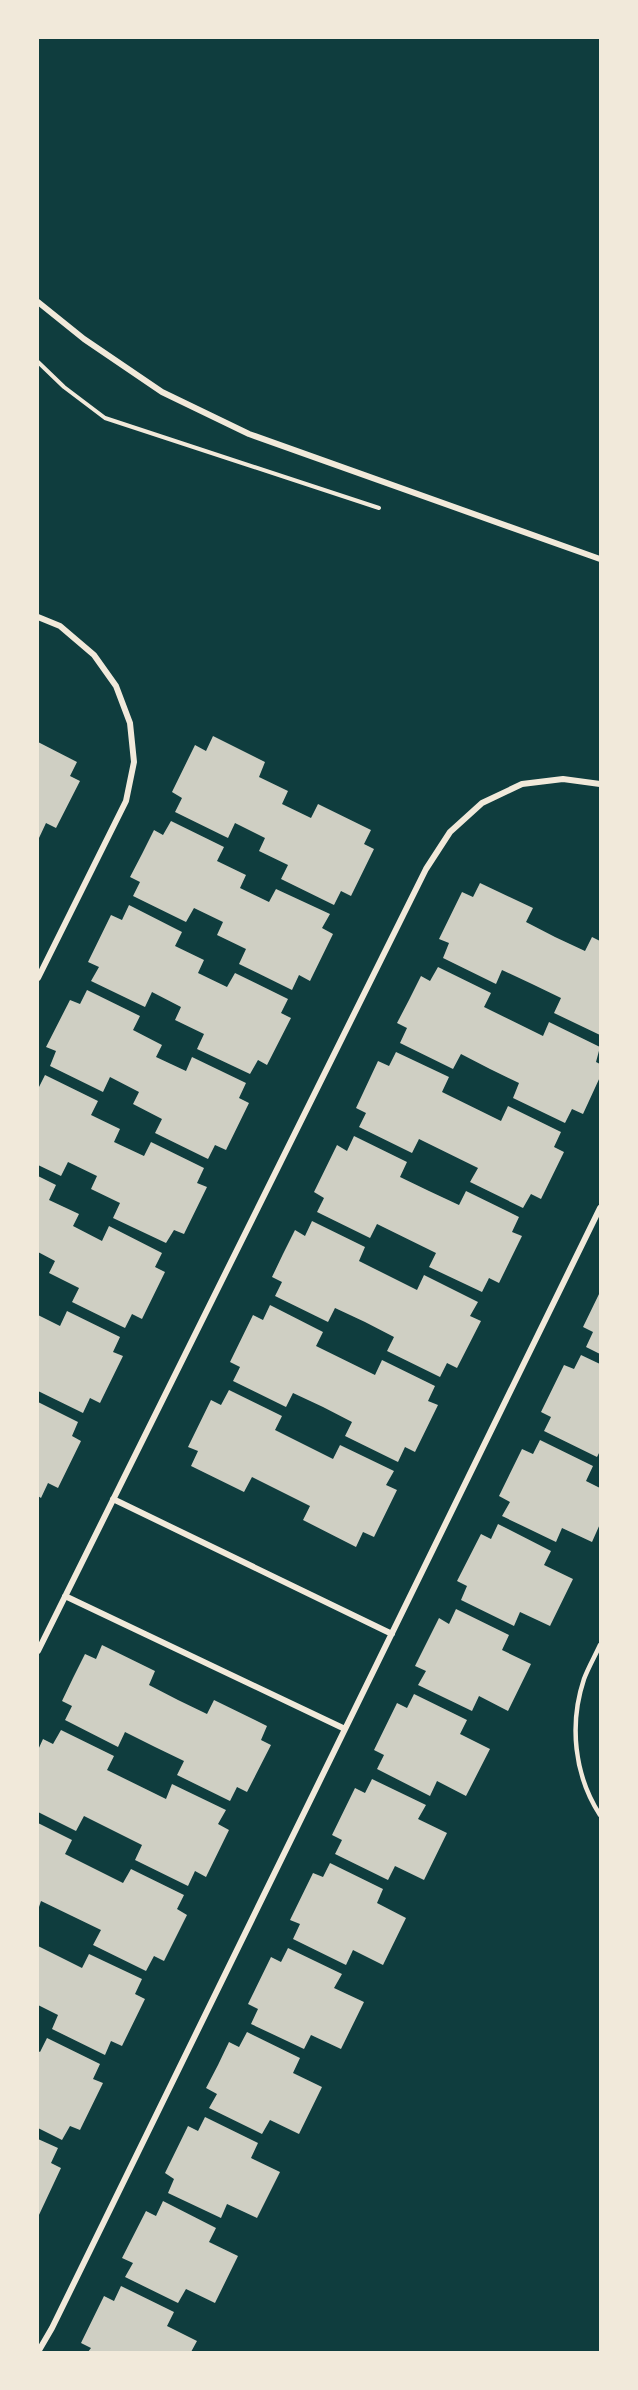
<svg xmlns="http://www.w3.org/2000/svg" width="638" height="2390" font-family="'Archivo Narrow',sans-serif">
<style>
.building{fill:#cfcfc3}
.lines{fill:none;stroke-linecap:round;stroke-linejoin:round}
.path{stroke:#f1e9da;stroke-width:4}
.service{stroke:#f1e9da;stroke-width:4.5}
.minor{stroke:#f1e9da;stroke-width:6}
</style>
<rect width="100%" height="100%" fill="#0f3d3e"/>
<path class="building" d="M213,736L265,762L259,777L288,791L282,804L311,818L318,804L371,830L364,844L374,849L351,896L341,891L334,905L281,879L288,865L259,851L265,838L235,823L228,838L175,812L182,798L172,792L195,745L206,751Z
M38,742L77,762L70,776L80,781L56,828L46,823L39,838L38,837Z
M171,821L224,847L217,861L246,875L240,888L269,902L276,889L330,914L322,928L333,934L310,981L299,975L292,990L239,964L246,949L217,935L223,922L194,908L186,922L133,896L140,882L130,877L142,854L154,830L163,835Z
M480,883L533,908L526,922L555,937L585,951L592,937L600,941V1035L554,1013L561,998L532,984L502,970L496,984L443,958L449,943L439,939L462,892L473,897Z
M129,905L182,932L175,946L204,960L198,973L227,987L235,973L288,999L281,1013L291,1018L267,1065L258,1060L250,1074L197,1049L204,1034L175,1020L181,1007L152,992L145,1007L91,981L99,967L88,962L111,915L122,920Z
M438,967L491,993L484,1007L543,1036L549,1022L600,1047L596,1062L600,1064V1077L583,1114L572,1109L565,1123L513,1098L519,1083L490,1069L461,1054L453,1069L400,1043L407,1028L397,1023L409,1000L421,976L430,981Z
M87,990L140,1016L133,1030L162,1045L156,1057L186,1071L192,1057L246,1083L239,1098L249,1103L226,1150L215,1145L208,1159L155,1133L162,1119L133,1104L139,1092L110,1077L103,1092L50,1066L56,1051L46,1047L70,1000L80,1004Z
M396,1052L449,1077L442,1092L501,1121L508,1106L561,1132L554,1147L564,1152L541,1199L531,1194L523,1208L470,1182L478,1168L419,1139L412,1153L359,1127L366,1113L356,1108L378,1061L389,1066Z
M45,1075L98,1101L91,1115L120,1129L114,1142L144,1156L151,1142L204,1168L197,1183L207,1187L184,1234L174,1230L166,1243L113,1218L120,1203L91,1189L97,1176L68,1162L61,1176L38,1165V1089Z
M354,1136L407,1162L400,1177L429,1191L459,1205L466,1191L519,1217L512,1232L522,1236L499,1283L489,1278L482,1292L429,1267L436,1253L377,1224L370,1238L317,1212L324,1198L314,1192L337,1145L347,1151Z
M38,1176L56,1185L49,1200L79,1214L73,1226L102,1241L109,1226L162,1253L155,1267L165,1272L142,1319L132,1314L125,1328L72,1302L79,1288L49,1273L55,1261L38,1252Z
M312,1221L365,1247L359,1261L417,1290L424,1275L478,1302L470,1316L481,1321L457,1368L447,1363L440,1377L387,1351L394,1337L365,1322L335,1308L328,1322L275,1296L282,1282L272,1277L283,1254L295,1230L305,1236Z
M600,1292V1354L586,1347L593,1332L583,1327Z
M270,1305L323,1332L316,1346L375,1375L382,1360L435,1386L428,1401L438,1405L415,1452L405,1447L398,1462L345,1436L352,1422L323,1407L293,1393L286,1407L233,1381L240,1367L230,1362L253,1315L263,1320Z
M67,1311L120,1337L113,1352L123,1356L100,1403L90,1398L83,1413L38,1391V1315L60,1326Z
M581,1355L600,1364V1451L597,1457L544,1431L551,1417L541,1412L564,1365L574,1369Z
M229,1390L282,1416L275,1430L333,1459L340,1445L394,1471L386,1485L397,1490L374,1537L363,1532L356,1547L303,1520L310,1506L252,1477L244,1492L191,1466L198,1451L188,1447L211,1400L221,1405Z
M38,1402L78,1422L72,1436L81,1441L58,1488L48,1483L41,1498L38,1496Z
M540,1440L593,1466L586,1481L600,1488V1524L592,1542L562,1528L556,1542L502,1516L510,1502L499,1496L522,1449L533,1454Z
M498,1524L551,1551L544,1565L573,1579L550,1626L520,1612L514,1626L461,1600L467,1586L457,1581L481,1534L491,1539Z
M456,1609L509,1635L502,1650L531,1664L508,1711L479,1696L472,1711L418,1685L426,1671L415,1666L439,1618L449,1624Z
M102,1645L155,1671L149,1685L178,1700L207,1714L214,1700L267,1726L261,1740L271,1745L247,1792L237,1787L230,1801L177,1775L184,1761L155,1747L125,1732L118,1747L65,1720L72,1706L62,1701L73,1678L85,1654L96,1659Z
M414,1694L467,1720L460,1734L490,1749L466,1796L437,1781L430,1796L377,1769L384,1755L374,1750L397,1703L407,1708Z
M61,1730L114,1756L107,1770L166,1799L172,1784L226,1810L218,1824L229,1830L206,1877L195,1871L188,1886L135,1860L142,1845L84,1816L76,1831L38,1812V1750L43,1739L53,1744Z
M372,1779L426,1805L418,1819L447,1833L424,1880L395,1866L388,1880L335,1854L342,1840L332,1835L355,1788L365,1793Z
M38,1823L72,1840L65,1854L123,1883L131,1869L184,1895L177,1909L187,1915L164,1961L154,1956L146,1971L93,1945L101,1930L41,1901L38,1910Z
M330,1863L383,1889L377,1903L406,1918L383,1965L353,1950L346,1965L293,1939L300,1924L290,1920L313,1873L323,1877Z
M38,1946L82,1968L89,1954L142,1979L135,1994L145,1999L122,2046L111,2041L105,2055L52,2029L58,2015L38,2005Z
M288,1948L342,1974L334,1988L364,2002L341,2049L311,2035L304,2049L251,2024L258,2009L248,2004L271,1957L281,1962Z
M247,2032L300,2058L293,2073L322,2087L299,2134L270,2120L262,2134L209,2108L217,2094L206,2088L218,2065L229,2042L239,2047Z
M47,2038L100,2064L93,2079L103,2083L80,2130L70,2126L62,2140L38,2128V2051L40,2052Z
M205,2117L258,2143L251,2158L280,2172L257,2218L227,2204L221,2218L168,2193L174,2179L165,2173L188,2126L198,2131Z
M38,2139L58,2148L51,2163L61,2168L38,2217Z
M163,2201L216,2228L209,2242L238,2256L215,2303L186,2289L178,2303L125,2277L133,2263L122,2258L146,2211L156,2216Z
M121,2286L174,2312L167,2326L197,2341L191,2352H88L91,2348L81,2343L104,2296L114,2301Z"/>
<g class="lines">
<path class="path" d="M38,362L64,387L105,418L379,508"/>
<path class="service" d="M600,1645C595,1656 588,1668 584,1679C569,1724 574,1775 600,1815"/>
<path class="minor" d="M38,302L84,339L162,392L249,434L600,559
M38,617L60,626L94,655L116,686L130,723L134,762L126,801L38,978
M113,1499L392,1634
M65,1596L345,1729
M38,1651L426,869L450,832L482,803L522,784L563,779L600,784
M38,2352L52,2328L600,1208"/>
</g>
<rect width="638" height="2390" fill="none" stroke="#f1e9da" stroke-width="78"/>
</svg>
